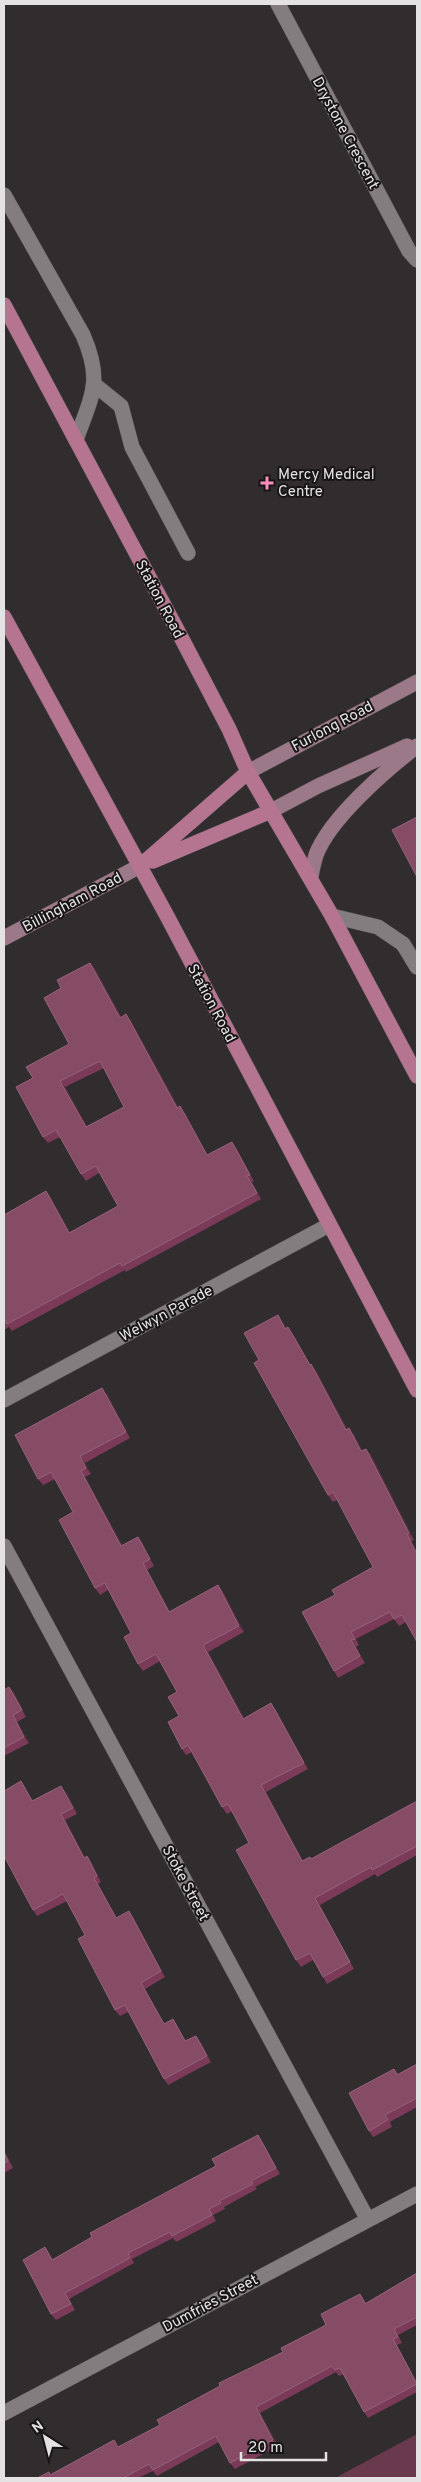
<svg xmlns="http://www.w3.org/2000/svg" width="421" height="2482" font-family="Overpass,sans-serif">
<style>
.green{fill:#693a4e}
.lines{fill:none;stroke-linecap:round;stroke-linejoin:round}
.street-casing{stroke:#4e4a4b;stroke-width:16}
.secondary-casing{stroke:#4e4a4b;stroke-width:16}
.primary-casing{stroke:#4e4a4b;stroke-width:16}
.street{stroke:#837d7f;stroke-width:15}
.secondary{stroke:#9c7988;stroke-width:15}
.primary{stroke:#b57590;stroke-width:15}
.wall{fill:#7a3a58;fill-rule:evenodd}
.shaded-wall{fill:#582d41}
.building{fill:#864c66;stroke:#94637a;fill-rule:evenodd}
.poi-dot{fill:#fe8ebe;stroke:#181516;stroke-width:2}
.labels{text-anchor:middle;stroke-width:4;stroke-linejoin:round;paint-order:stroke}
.street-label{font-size:15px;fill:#e5e2e3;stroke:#181516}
.poi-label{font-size:15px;fill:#e5e2e3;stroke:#181516;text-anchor:start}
</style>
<rect width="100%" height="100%" fill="#312c2e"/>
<path class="green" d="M417,2434V2478H335Z"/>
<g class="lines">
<g class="street-casing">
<path id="street" d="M278,4L409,251L417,260
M4,195L83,335C103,381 92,395 76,440
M95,385L121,406L132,447L188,553
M332,916L378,927L403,944L417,967
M4,1400L329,1225
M4,1546L368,2220
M4,2413L417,2194"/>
</g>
<g class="secondary-casing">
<path id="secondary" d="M248,772L417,682
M271,811L318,786L407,746
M311,877C312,870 314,862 316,855C330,818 386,770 417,746
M4,938L140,866"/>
</g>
<g class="primary-casing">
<path id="primary" d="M4,305L182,639L229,729L248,772L332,916L417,1076
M4,617L167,916L417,1390
M153,861L271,811
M140,866L248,772"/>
</g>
<use href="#street" class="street"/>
<use href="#secondary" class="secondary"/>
<use href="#primary" class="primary"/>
</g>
<path class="wall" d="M90,963L95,969L121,1017L131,1021L178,1107L185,1113L207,1155L232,1142L236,1148L254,1181L252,1182L261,1199L126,1272L125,1270L12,1331L9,1327L4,1330V1215L46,1191L51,1198L70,1233L118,1206L99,1173L86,1181L81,1174L60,1137L48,1143L43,1137L33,1078L69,1044L61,988ZM104,1068L124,1107L87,1127L65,1087Z
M278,1315L286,1328L293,1334L310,1365L316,1371L347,1429L354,1435L362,1451L366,1449L371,1455L414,1540L411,1541L406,1622L399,1626L394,1619L356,1639L359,1645L356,1647L365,1663L338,1678L334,1671L335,1595L373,1567L337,1500L333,1502L328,1495L259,1360Z
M107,1394L130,1438L85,1463L91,1474L85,1477L122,1545L138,1537L142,1543L154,1566L147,1570L170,1612L218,1585L223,1592L244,1632L208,1652L244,1718L276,1710L308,1769L266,1792L303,1861L312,1859L417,1801V1855L377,1877L375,1874L320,1905L354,1969L327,1984L323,1977L313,1960L301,1967L296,1960L249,1843L232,1811L227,1814L222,1807L192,1752L186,1755L182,1749L177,1692L160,1661L143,1671L138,1664L131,1633L108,1590L100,1595L95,1588L73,1512L55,1479L43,1485L38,1479Z
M9,1687L14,1693L26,1717L17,1722L29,1743L4,1756V1690Z
M21,1781L33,1801L66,1792L77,1814L65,1820L85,1858L91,1862L101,1882L98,1884L117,1918L133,1917L165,1977L145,1989L164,2024L173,2019L186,2041H200L211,2062L168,2085L164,2079L128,2012L120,2016L115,2010L85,1935L67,1901L37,1916L33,1910Z
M417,2064V2107L390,2122L392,2127L373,2137L369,2131L394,2069L398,2074Z
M258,2135L262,2141L280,2174L255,2187L257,2189L224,2207L225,2209L213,2215L216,2221L176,2242L173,2238L132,2259L134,2263L69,2299L75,2310L56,2320L51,2314L45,2247L53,2260L92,2237L216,2166Z
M4,2150L13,2168L4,2173Z
M417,2273V2325L398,2335L402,2343L397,2345L417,2383V2392L368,2418L364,2412L344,2374L339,2376L336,2372L260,2413L278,2446L235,2469L230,2463L219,2442L157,2476L153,2471L138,2478H37L50,2475L119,2447L160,2425L220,2386L283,2352L326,2325L360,2294L366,2303Z"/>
<path class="shaded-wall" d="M90,963L95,969L124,1024L120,1018Z
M126,1014L131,1021L182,1114L177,1108Z
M60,1081L65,1087L91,1134L86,1127Z
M180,1106L185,1113L211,1162L207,1155Z
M232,1142L236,1148L254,1181L250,1175Z
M247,1176L252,1182L261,1199L257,1193Z
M46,1191L51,1198L74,1239L69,1233Z
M288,1327L293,1334L314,1372L310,1365Z
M311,1364L316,1371L351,1436L346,1430Z
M102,1388L107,1394L130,1438L126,1432Z
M349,1428L354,1435L366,1458L361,1451Z
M366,1449L371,1455L414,1540L409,1533Z
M80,1456L85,1463L91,1474L86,1468Z
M81,1471L85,1477L126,1552L121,1546Z
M407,1534L411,1541L417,1552V1554Z
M138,1537L142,1543L154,1566L150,1559Z
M143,1563L147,1570L174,1619L169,1612Z
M218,1585L223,1592L244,1632L239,1626Z
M351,1640L356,1647L365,1663L360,1656Z
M203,1645L208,1652L248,1725L243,1719Z
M9,1687L14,1693L26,1717L22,1710Z
M271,1703L276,1710L308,1769L304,1763Z
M13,1715L29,1743L24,1737Z
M261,1785L266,1792L307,1868L302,1861Z
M61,1786L66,1792L77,1814L73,1808Z
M61,1814L65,1820L88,1864L84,1858Z
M87,1856L91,1862L101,1882L97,1876Z
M94,1878L98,1884L120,1924L116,1918Z
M315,1898L320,1905L354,1969L350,1962Z
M129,1911L133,1917L165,1977L161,1971Z
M141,1983L145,1989L168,2030L164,2024Z
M173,2019L177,2025L189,2047L185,2041Z
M196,2036L200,2041L211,2062L207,2056Z
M258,2135L262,2141L280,2174L276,2168Z
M4,2150L13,2168L4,2152Z
M393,2339L397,2345L417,2383V2384Z
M256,2407L260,2413L278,2446L273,2440Z"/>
<path class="building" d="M417,817V877L392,830Z
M90,963L120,1018L126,1014L177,1108L180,1106L207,1155L232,1142L250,1175L247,1176L257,1193L122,1266L120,1263L7,1324L5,1320L4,1321V1215L46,1191L69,1233L118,1206L96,1166L81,1174L56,1130L43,1137L16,1087L33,1078L26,1067L69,1044L44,998L61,988L57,980ZM100,1061L124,1107L86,1127L60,1081Z
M278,1315L285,1329L288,1327L310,1365L311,1364L346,1430L349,1428L361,1451L366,1449L409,1533L407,1534L417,1554V1642L402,1615L394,1619L390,1612L351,1632L355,1639L351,1640L360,1656L334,1671L302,1612L335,1595L332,1590L373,1567L333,1492L328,1495L254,1363L259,1360L244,1333Z
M102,1388L126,1432L80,1456L86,1468L81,1471L121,1546L138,1537L150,1559L143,1563L169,1612L218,1585L239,1626L203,1645L243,1719L271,1703L304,1763L261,1785L302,1861L310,1857L311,1859L417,1801V1846L372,1870L371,1867L315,1898L350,1962L323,1977L310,1953L296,1960L236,1850L249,1843L228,1804L222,1807L188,1745L182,1749L168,1722L179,1716L168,1697L177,1692L156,1654L138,1664L124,1637L131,1633L105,1583L95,1588L59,1520L73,1512L51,1472L38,1479L15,1435Z
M9,1687L22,1710L13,1715L24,1737L4,1748V1690Z
M21,1781L32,1801L61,1786L73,1808L61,1814L84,1858L87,1856L97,1876L94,1878L116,1918L129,1911L161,1971L141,1983L164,2024L173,2019L185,2041L196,2036L207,2056L164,2079L125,2005L115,2010L78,1939L85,1935L63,1894L33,1910L4,1856V1791Z
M417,2064V2098L385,2115L388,2120L369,2131L349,2093L394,2069L397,2075Z
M258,2135L276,2168L251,2181L253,2184L219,2201L221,2203L209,2209L212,2215L172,2236L170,2232L128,2253L130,2258L65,2293L71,2304L51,2314L23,2260L45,2247L52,2260L92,2237L90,2233L216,2166L212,2159Z
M4,2152L8,2161L4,2164Z
M417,2273V2317L394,2329L398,2337L393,2339L417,2384L364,2412L340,2368L335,2370L332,2366L256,2407L273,2440L230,2463L216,2436L153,2470L149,2464L123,2478H37L49,2472L50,2475L114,2440L118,2447L160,2425L157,2420L220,2386L219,2383L283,2352L281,2348L326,2325L321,2314L360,2294L365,2304Z"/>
<path class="poi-dot" d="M264.5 475.5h5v5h5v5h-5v5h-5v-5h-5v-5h5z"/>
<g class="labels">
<g class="street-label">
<text transform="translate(346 133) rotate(62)" y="5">Drystone Crescent</text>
<text transform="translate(160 599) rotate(62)" y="5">Station Road</text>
<text transform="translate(332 726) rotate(-28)" y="5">Furlong Road</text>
<text transform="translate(72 902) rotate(-28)" y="5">Billingham Road</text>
<text transform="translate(212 1003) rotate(62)" y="5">Station Road</text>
<text transform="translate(166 1313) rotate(-28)" y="5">Welwyn Parade</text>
<text transform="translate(186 1883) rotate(62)" y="5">Stoke Street</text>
<text transform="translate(210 2303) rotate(-28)" y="5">Dumfries Street</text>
</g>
<g class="poi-label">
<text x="278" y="479">Mercy Medical<tspan x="278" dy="17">Centre</tspan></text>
</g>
</g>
<rect width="421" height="2482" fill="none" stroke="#e5e2e3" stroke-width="10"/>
<g transform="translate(45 2437) rotate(324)" stroke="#181516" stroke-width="4" paint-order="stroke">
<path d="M0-4L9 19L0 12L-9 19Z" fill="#e5e2e3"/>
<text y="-8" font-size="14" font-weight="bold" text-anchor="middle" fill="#e5e2e3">N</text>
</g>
<path d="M241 2452v8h85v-8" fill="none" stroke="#e5e2e3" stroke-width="2.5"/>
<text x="248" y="2452" font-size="15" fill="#e5e2e3" stroke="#181516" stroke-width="4" paint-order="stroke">20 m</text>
</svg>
